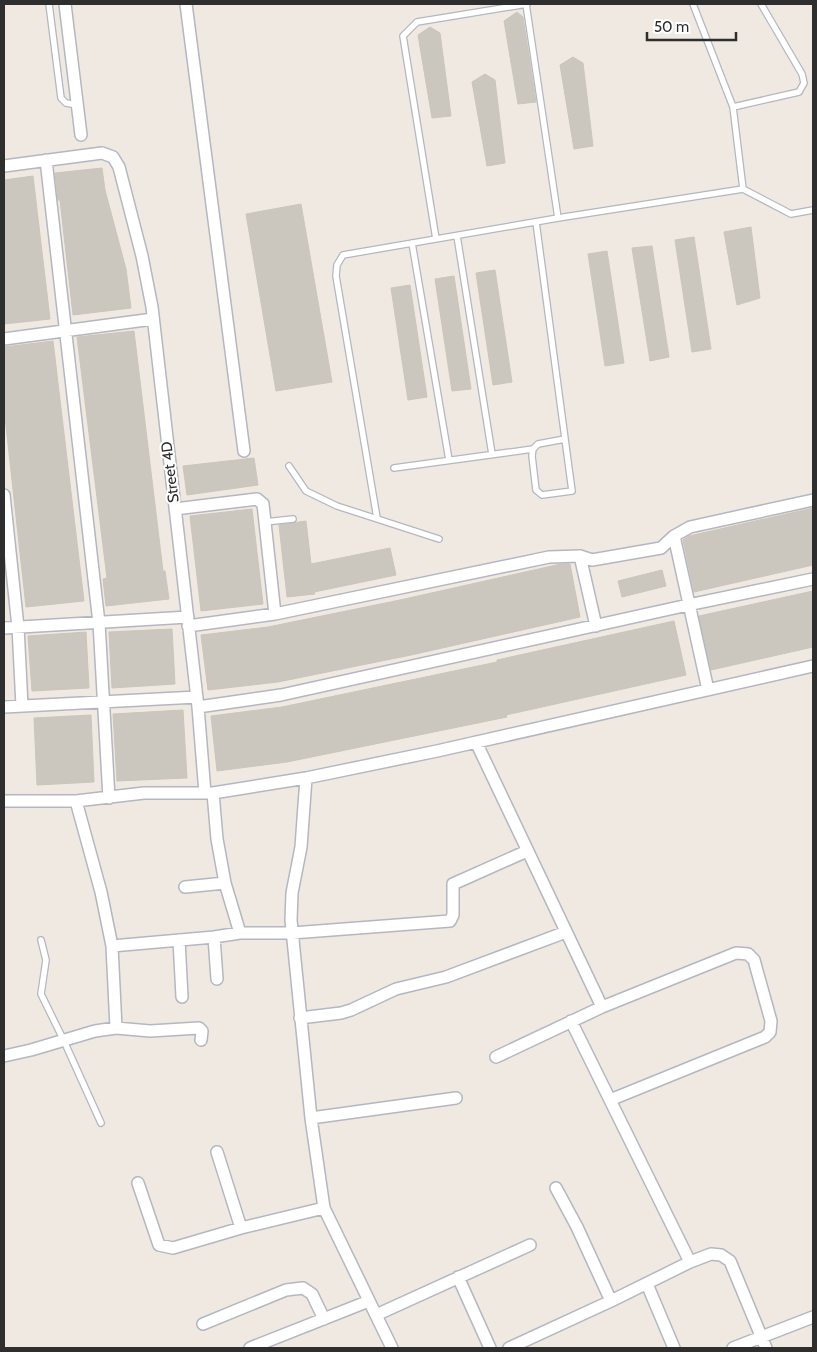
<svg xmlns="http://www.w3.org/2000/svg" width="817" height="1352" font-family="Cabin,sans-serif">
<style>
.building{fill:#cbc7bf;stroke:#cbc5ba}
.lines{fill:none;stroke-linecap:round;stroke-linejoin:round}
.service-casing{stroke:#b4b7c1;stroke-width:8}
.minor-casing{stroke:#b4b7c1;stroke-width:14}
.service{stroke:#fff;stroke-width:5.5}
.minor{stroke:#fff;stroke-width:11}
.labels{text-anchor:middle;stroke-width:4;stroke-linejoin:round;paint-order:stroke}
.street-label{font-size:15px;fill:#2e2e2e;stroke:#fff}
</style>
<rect width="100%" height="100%" fill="#efe9e1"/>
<path class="building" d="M517,12L523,17L536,102L518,104L504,21Z
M430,27L440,33L451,116L432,118L418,35Z
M573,57L583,63L593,146L574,149L560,65Z
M485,74L495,80L505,163L487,166L472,82Z
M102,168L105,190L126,269L131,308L73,315L60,200H58L55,173Z
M33,176L50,319L4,324V180Z
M301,204L332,382L276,391L246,214Z
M751,227L760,298L737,305L724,232Z
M694,237L711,349L692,352L675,240Z
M652,246L669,357L650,361L632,248Z
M607,251L624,363L605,366L588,254Z
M495,270L512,382L493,385L476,273Z
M454,276L471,389L452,391L435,279Z
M410,285L427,397L408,400L391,288Z
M134,331L163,571H165L169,599L106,606L103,579L107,578L77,337Z
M53,341L84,601L26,607L4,408V347Z
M254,458L258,485L187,495L183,466Z
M813,508V565L694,592L683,540L689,536Z
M252,509L263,604L201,611L190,516Z
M306,521L311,564L390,548L396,575L314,592L315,594L287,597L279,525Z
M561,564H570L580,617L411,655L278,682L208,690L201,635L268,627L400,600Z
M662,570L666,586L622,597L618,581Z
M813,591V647L711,670L699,616Z
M674,621L686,675L506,715L507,717L287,762L217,771L211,716L282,707L497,662V660Z
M172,629L175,684L112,688L109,632Z
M86,632L89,688L32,691L28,636Z
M183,710L187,778L117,781L113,714Z
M91,715L94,782L37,785L34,718Z"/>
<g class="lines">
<g class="service-casing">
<path id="service" d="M49,4L61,98L66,103L77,105
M526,4L558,218
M693,4L733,107L743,189
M733,107L799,92L804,83L802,74L761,4
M536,222L572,491L542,495L536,490L532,456L533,449L538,444L565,439
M457,236L492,454
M436,239L403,36L417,22L527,4
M412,243L449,460
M289,466L306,491L337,506L439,539
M394,468L533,449
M377,518L336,276L337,265L343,255L558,218L743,189L791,214L813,210
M265,522L293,519
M41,940L46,960L41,994L64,1041L101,1123"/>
</g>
<g class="minor-casing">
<path id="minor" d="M65,4L81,135
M186,4L244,451
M46,160L99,623L109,798
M4,166L102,153L113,157L119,167L142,256L152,307L198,707L205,793
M4,339L153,319
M4,495L18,627L22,706
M175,509L257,499L263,504L275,614
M674,536L708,690
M580,556L596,626
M188,626L275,614L549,557L580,556L592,560L661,548L674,536L690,527L813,500
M4,628L188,617
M4,707L197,697
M198,707L281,695L688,605L813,579
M476,742L602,1007
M306,778L301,847L292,893L291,920L311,1118L324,1208L392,1348
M213,793L217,839L225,883L240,933
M4,801H76L144,793H213L306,778L437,751L813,666
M76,801L101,892L112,946L116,1028
M185,887L225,883
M214,937L217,979
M179,940L182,997
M112,946L214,937L240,933H292L450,921L453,915V884L527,851
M300,1018L341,1013L351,1010L396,989L446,977L566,932
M571,1021L690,1262
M4,1056L31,1050L95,1031L116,1028L150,1031L199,1028L202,1031L201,1040
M496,1057L602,1007L736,953L748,954L754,960L771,1021L770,1032L765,1037L610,1100
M311,1118L456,1098
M217,1152L241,1228
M138,1183L159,1245L173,1248L241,1228L324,1208
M556,1188L577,1227L611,1301
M458,1277L490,1348
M647,1284L674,1348
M376,1315L530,1245
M203,1324L286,1290L303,1288L312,1294L324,1319
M250,1348L369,1301
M509,1348L611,1301L690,1262L711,1254L721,1255L730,1261L766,1348
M733,1348L813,1317"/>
</g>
<use href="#service" class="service"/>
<use href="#minor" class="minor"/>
</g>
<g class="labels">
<g class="street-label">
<text transform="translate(170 472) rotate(-97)" y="5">Street 4D</text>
</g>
</g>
<rect width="817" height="1352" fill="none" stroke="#2e2e2e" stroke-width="10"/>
<path d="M647 32v8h89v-8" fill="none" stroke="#2e2e2e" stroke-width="2.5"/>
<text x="654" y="32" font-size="15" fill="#2e2e2e" stroke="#ffffff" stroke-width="4" paint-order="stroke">50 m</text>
</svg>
